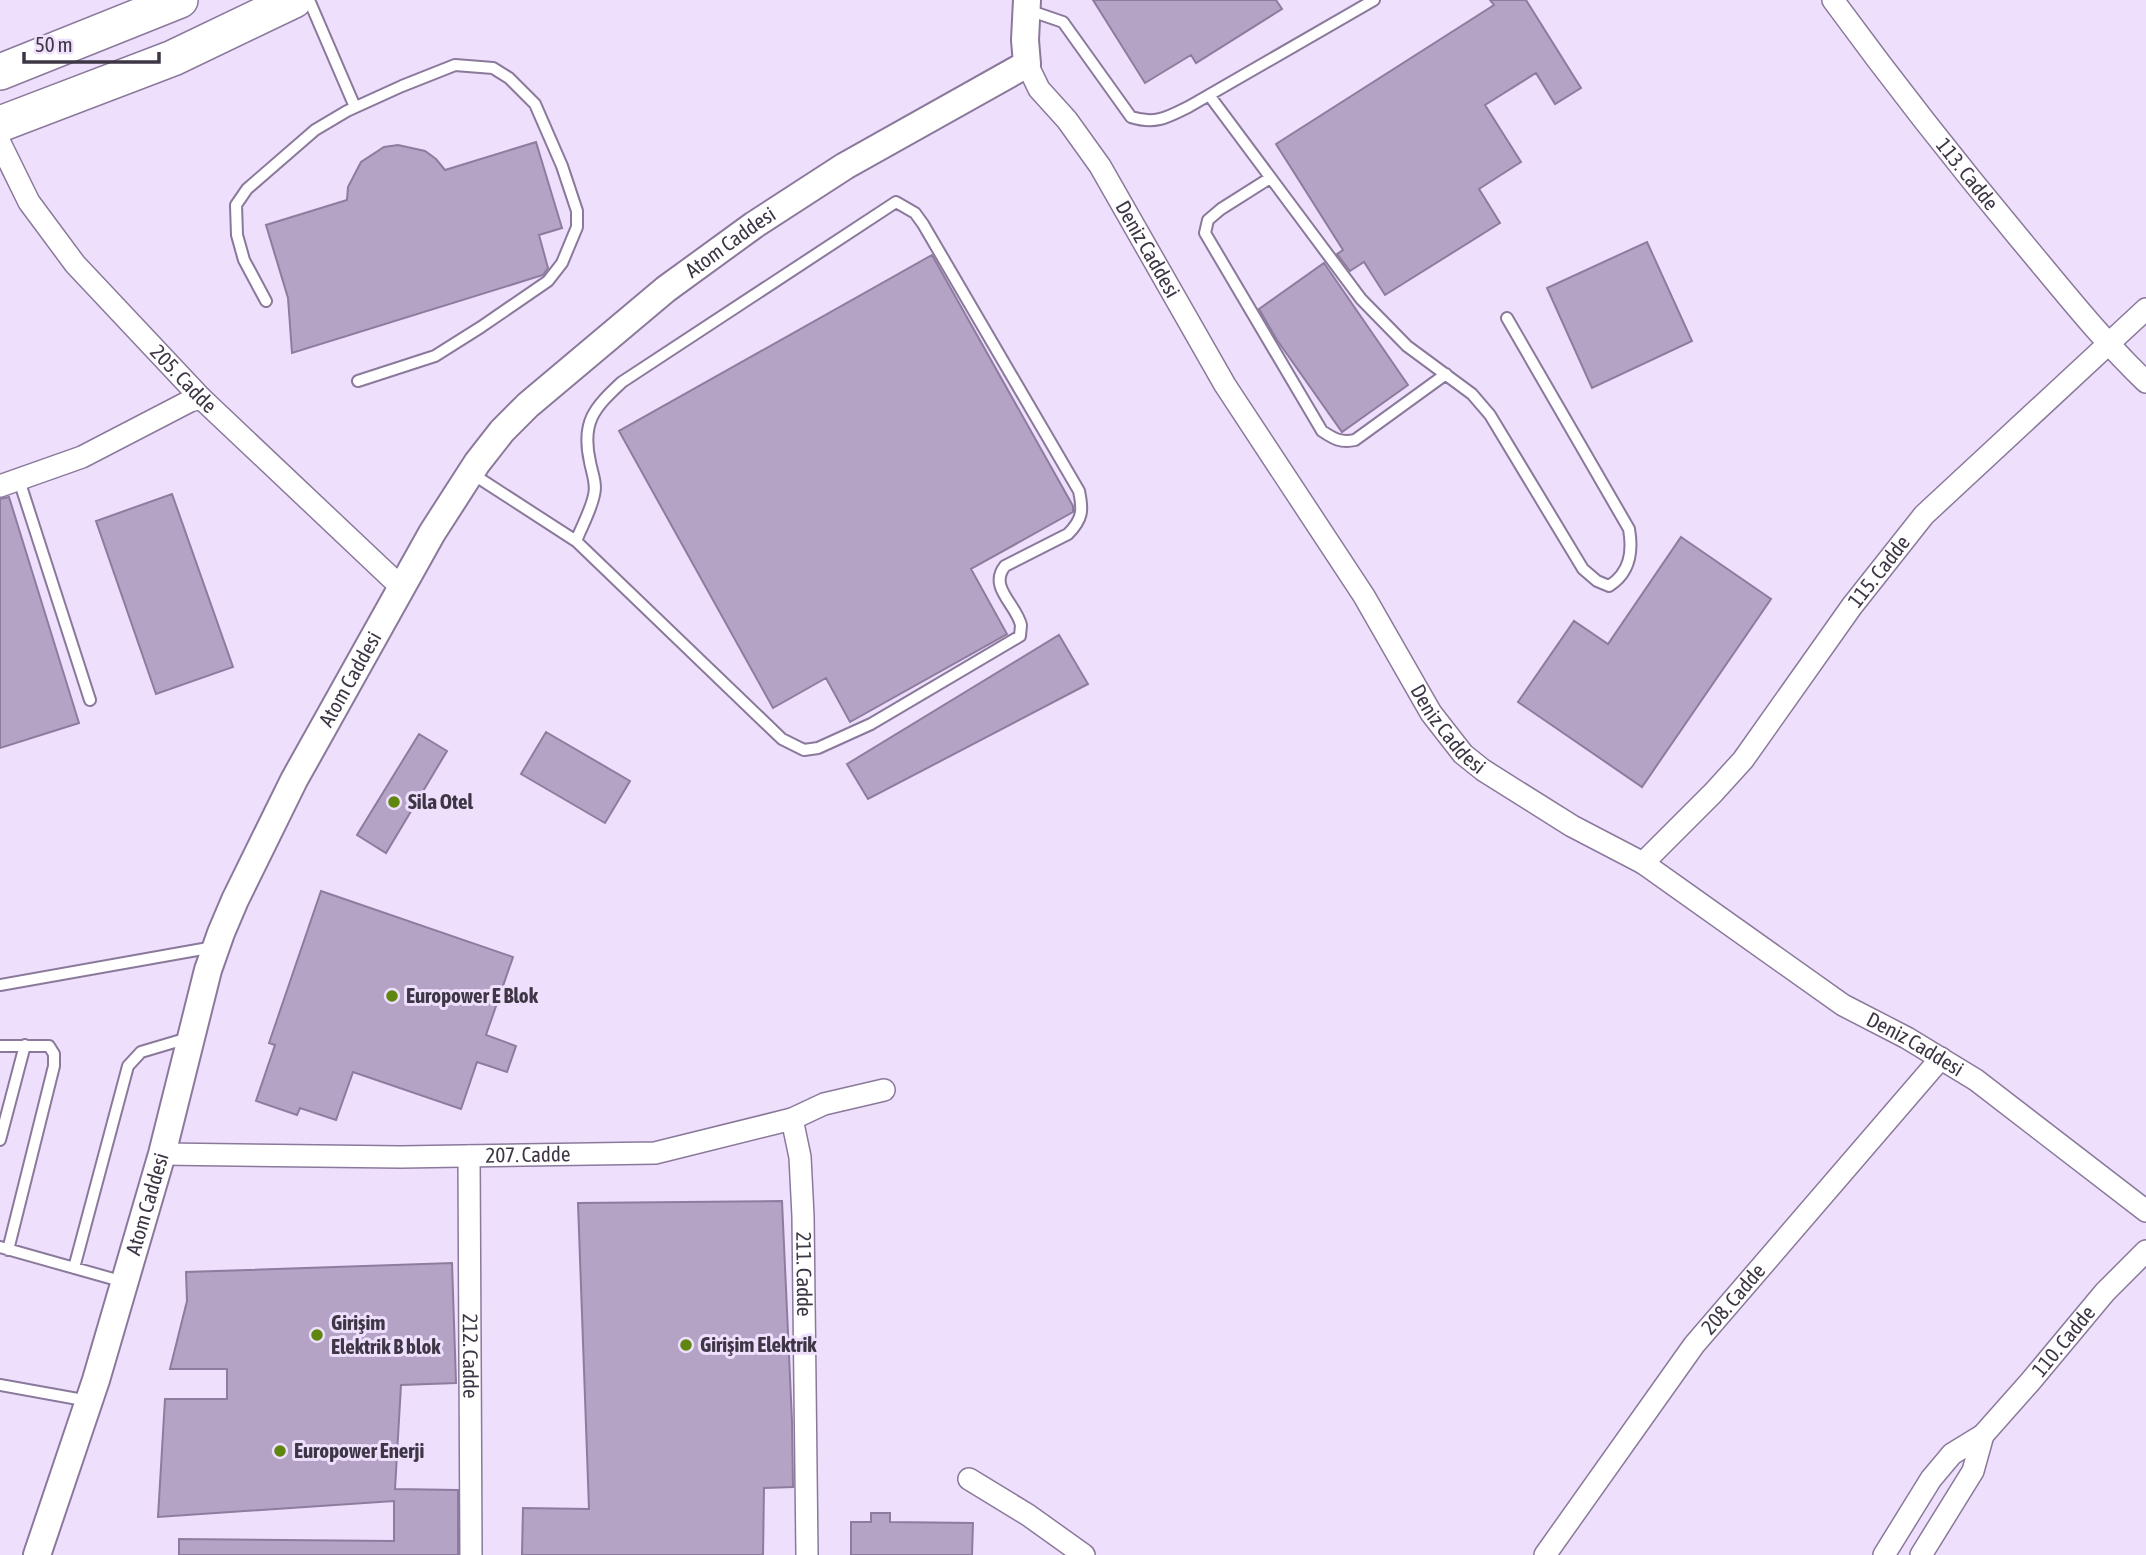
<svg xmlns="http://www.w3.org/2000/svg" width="2146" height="1555" font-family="'Asap Condensed',sans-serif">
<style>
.building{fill:#b5a3c6;stroke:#8d7c9e;stroke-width:2}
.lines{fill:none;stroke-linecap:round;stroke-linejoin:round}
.service-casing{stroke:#8a799b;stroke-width:14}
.minor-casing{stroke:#8a799b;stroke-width:24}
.tertiary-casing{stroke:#8a799b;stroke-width:30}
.trunk-casing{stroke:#8a799b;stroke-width:38}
.service{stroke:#fff;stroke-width:10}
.minor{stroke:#fff;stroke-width:21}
.tertiary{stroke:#fff;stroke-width:26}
.trunk{stroke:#fff;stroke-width:35}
.poi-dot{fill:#5f860e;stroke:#eedffd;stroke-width:2.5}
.labels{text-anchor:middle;stroke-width:6;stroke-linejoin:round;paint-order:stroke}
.street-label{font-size:21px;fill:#3e3645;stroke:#eedffd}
.poi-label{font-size:21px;font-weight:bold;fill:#3e3645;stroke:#eedffd;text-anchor:start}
</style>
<rect width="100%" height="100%" fill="#eedffd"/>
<path class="building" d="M1093,0H1276L1282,9L1196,63L1191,55L1145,83Z
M1490,0H1526L1581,88L1555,104L1536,73L1485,105L1521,162L1479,189L1500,223L1385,295L1364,262L1350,271L1337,254L1343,250L1276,144L1494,5Z
M536,142L562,228L539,235L548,268L543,275L292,353L288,298L266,225L347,200L348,187L361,162L384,147L398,145L425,151L436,159L445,170Z
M1647,242L1692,341L1592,388L1547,288Z
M932,255L1073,506V512L971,569L1007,634L850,722L826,678L773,708L619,431Z
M1324,263L1408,385L1342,432L1277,340L1259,309Z
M172,494L233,667L156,694L96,521Z
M9,497L79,723L0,748V499Z
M1681,537L1771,599L1642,787L1518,702L1574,621L1608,644Z
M1059,635L1088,684L868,799L847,764Z
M546,732L630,781L605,823L521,774Z
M419,734L447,751L386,853L357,835Z
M321,891L513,957L486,1035L516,1046L507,1072L477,1062L461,1109L353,1072L336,1120L300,1108L297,1115L256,1101L275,1045L269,1043Z
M782,1201L792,1421L793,1487L764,1488L763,1555H522L523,1508L589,1509L578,1203Z
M452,1263L456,1383L401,1385L395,1489L458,1490V1555H179V1539L394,1541V1501L158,1517L165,1399H227V1369H170L187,1301L186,1272Z
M871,1513H890V1522L973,1523L972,1555H851V1522H871Z"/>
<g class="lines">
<g class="service-casing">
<path id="service" d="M309,0L355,107
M1028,10L1063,22L1131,117C1156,125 1168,117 1190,106L1374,0
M1209,95L1361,299L1407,346L1472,394L1490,415L1583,569L1597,581L1609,586C1630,573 1633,552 1629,529L1507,318
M1270,178L1221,209L1208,220L1205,233L1322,431C1334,439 1341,443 1355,440L1446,374
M266,301L244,260L237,235L236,205L247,189L315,130L347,111L402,86L455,65L493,68L509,78L535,104L562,166L577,211V227L562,263L548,281L481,327L435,356L358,381
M471,473L576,541L782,739L804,750L818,748L871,724L1020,636C1020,634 1021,627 1021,625C1016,604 988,587 1005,566L1068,534C1083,519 1083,510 1079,491L923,224L915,213L896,202L622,382C594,408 581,422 590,462C592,473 597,484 594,495C591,510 582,526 576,541
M19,480L90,700
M0,985L214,947
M0,1046H49L54,1054V1066L8,1250
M0,1140L25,1045
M0,1247L124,1282
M74,1268L128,1066L141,1052L188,1038
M0,1385L89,1401"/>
</g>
<g class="minor-casing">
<g id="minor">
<path id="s1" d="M1833,0C1893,82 1955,161 2020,239C2061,288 2100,338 2146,382"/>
<path id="s2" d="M1027,64L1039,89L1067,120L1100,166L1225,385L1364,596L1431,713L1463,754L1483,770L1572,826L1643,863L1843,1005L1907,1038L1976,1080L2146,1211"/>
<path id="s3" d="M0,143L29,202L75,264L201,398L402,588"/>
<path d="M0,486L82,457L190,401L201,398"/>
<path id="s4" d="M1643,863L1713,793L1743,760L1852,606L1924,515L2146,309"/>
<path id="s5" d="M792,1119L800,1157L803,1216L807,1555"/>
<path id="s6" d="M162,1154L401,1157L655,1153L792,1119L824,1104L884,1090"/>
<path id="s7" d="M469,1156L471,1555"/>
<path d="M969,1479L1028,1515L1084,1555"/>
<path id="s8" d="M1545,1555L1694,1345L1941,1058"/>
<path id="s9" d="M1884,1555L1931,1479L1952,1454L1983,1435L2030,1382L2105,1292L2146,1251"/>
<path d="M1921,1555L1973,1471L1983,1435"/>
</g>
</g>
<g class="tertiary-casing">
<g id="tertiary">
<path id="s10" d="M37,1555L96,1380L162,1154L208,970L221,933L235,900L294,780L432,533L477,463L502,431L528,405L666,289L754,225L845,166L1027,64L1025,40L1027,0"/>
</g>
</g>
<g class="trunk-casing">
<path id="trunk" d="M0,72L180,0
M0,124L173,58L294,0"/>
</g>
<use href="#service" class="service"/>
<use href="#minor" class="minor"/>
<use href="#tertiary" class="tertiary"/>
<use href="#trunk" class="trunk"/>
</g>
<g class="poi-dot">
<circle cx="394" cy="802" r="7"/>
<circle cx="392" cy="996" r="7"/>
<circle cx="317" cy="1335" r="7"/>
<circle cx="686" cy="1345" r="7"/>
<circle cx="280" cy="1451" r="7"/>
</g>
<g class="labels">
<g class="street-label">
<text dy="7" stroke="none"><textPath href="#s1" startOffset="220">113. Cadde</textPath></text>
<text dy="7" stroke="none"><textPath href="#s10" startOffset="1522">Atom Caddesi</textPath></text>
<text dy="7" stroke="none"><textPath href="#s2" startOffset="222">Deniz Caddesi</textPath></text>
<text dy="7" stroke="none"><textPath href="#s3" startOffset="301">205. Cadde</textPath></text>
<text dy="7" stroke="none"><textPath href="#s4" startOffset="376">115. Cadde</textPath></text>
<text dy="7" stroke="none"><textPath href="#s10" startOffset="934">Atom Caddesi</textPath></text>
<text dy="7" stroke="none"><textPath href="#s2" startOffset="789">Deniz Caddesi</textPath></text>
<text dy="7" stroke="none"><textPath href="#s2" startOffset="1356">Deniz Caddesi</textPath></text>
<text dy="7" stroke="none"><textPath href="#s6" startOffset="366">207. Cadde</textPath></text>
<text dy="7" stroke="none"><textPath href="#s10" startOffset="368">Atom Caddesi</textPath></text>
<text dy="7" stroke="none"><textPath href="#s5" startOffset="156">211. Cadde</textPath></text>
<text dy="7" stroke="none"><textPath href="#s8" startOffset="318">208. Cadde</textPath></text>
<text dy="7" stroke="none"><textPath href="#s9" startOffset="282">110. Cadde</textPath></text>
<text dy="7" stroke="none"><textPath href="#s7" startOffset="200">212. Cadde</textPath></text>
</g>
<g class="poi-label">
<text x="408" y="809">Sila Otel</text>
<text x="406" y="1003">Europower E Blok</text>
<text x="331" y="1330">Girişim<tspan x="331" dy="24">Elektrik B blok</tspan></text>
<text x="700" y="1352">Girişim Elektrik</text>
<text x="294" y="1458">Europower Enerji</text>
</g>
</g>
<path d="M24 52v10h135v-10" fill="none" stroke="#3e3645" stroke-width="3.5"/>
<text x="35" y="52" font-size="21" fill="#3e3645" stroke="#eedffd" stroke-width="5" paint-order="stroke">50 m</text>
</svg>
